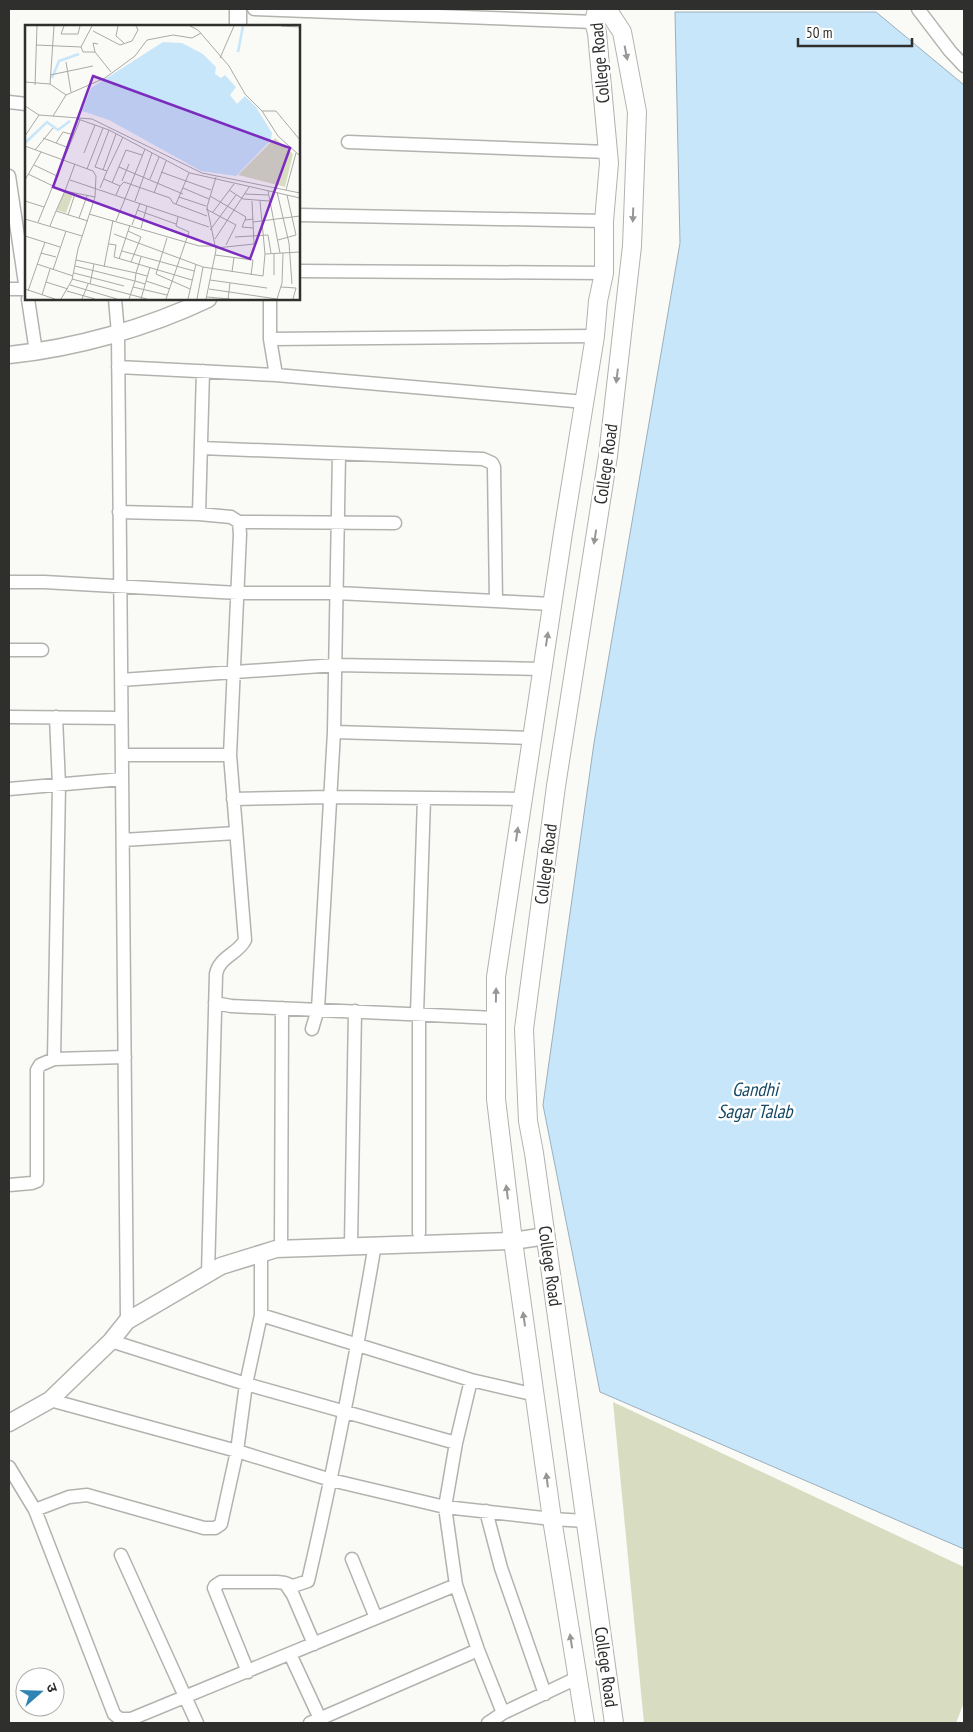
<svg xmlns="http://www.w3.org/2000/svg" width="973" height="1732" font-family="'PT Sans Narrow','Noto Sans Devanagari',sans-serif">
<style>
.green{fill:#d8ddc1}
.water{fill:#c8e6fa;stroke:#9aafbd}
.lines{fill:none;stroke-linecap:round;stroke-linejoin:round}
.minor-casing{stroke:#b2b3af;stroke-width:15}
.tertiary-casing{stroke:#b2b3af;stroke-width:19}
.secondary-casing{stroke:#b2b3af;stroke-width:20}
.minor{stroke:#fff;stroke-width:12}
.tertiary{stroke:#fff;stroke-width:16}
.secondary{stroke:#fff;stroke-width:18}
.oneway{fill:#979896}
.labels{text-anchor:middle;stroke-width:5;stroke-linejoin:round;paint-order:stroke}
.street-label{font-size:18px;fill:#2f302e;stroke:#fff}
.water-label{font-size:19px;font-style:italic;fill:#154965;stroke:#fff}
.inset-river{fill:none;stroke:#c8e6fa;stroke-width:2.5}
.inset-road{fill:none;stroke:#a9a9a6;stroke-width:1}
.view{fill:#7b2cbf;fill-opacity:0.15;stroke:#7b2cbf;stroke-width:2.5}
.inset-edge{fill:none;stroke:#2f302e;stroke-width:2.5}
</style>
<rect width="100%" height="100%" fill="#fafaf6"/>
<path class="green" d="M613,1402L964,1567V1702L956,1723H644Z"/>
<path class="water" d="M675,12H876L964,85V1549L600,1392L543,1105L594,743L680,243Z"/>
<g class="lines">
<g class="minor-casing">
<path id="minor" d="M254,9L594,22
M918,9L950,51L964,66
M9,102L26,104
M348,142L608,152
M9,176L26,290
M299,215L604,221
M299,271L604,273
M9,289H26
M28,299L36,352
M115,299L118,333L127,1321
M270,299V339L276,375L585,402
M270,339L595,336
M118,367L276,375
M201,448L483,459L492,463L494,467L496,601
M119,512L199,514L203,371
M199,514L231,517L239,522L240,534L230,755L245,940C238,954 219,957 216,974L208,1274
M239,522L395,523
M9,582H44L238,593H337L552,604
M9,650H42
M121,680L336,665L543,669
M9,717L121,718
M334,732L532,738
M122,755H230
M9,789L122,779
M233,799L330,797L523,799
M123,840L236,833
M215,1003L231,1006L495,1018
M312,1029L318,1009L334,732L339,454
M54,1059L59,785L56,717
M9,1185L32,1183L37,1181V1070L40,1065L54,1059L125,1057
M419,1233V1014H417L424,798
M351,1245L355,1011
M281,1249L282,1008
M261,1315L471,1380L536,1395
M111,1341L246,1384L456,1443
M471,1380L456,1443L445,1507L456,1585L478,1650L503,1713
M50,1400L237,1451L331,1480L445,1507L552,1519L586,1521
M9,1467L35,1510L114,1714L120,1719H131L456,1585
M35,1510L69,1497L87,1495L204,1528H215L221,1524L237,1451L246,1384L261,1315V1254
M486,1511L501,1568L545,1694
M121,1555L197,1723
M352,1559L376,1618
M285,1583L293,1586L308,1581C334,1469 356,1357 375,1244
M290,1654L322,1723
M248,1672L214,1588L215,1586L221,1582H277L285,1583L293,1595L314,1644
M310,1723L478,1650
M488,1723L503,1713L577,1678"/>
</g>
<g class="tertiary-casing">
<path id="tertiary" d="M238,26V9
M9,355C76,348 147,328 208,299
M9,1423L50,1400L111,1341L127,1321L221,1266L276,1249L513,1241L546,1236"/>
</g>
<g class="secondary-casing">
<path id="secondary" d="M607,9L622,32L637,112L632,246L608,456L556,786L524,1029L528,1121L534,1153L614,1723
M585,1723L552,1519L513,1241L496,1099V977L563,533L595,336L598,301L604,273V221L609,163L597,33L594,22L597,9"/>
</g>
<use href="#minor" class="minor"/>
<use href="#tertiary" class="tertiary"/>
<use href="#secondary" class="secondary"/>
</g>
<defs><path id="oneway-solid" d="M-6-.8H1V-3.2L6.5 0L1 3.2V.8H-6Z" transform="scale(1.25)"/></defs>
<g class="oneway">
<use href="#oneway-solid" transform="translate(626 53) rotate(79)"/>
<use href="#oneway-solid" transform="translate(633 215) rotate(92)"/>
<use href="#oneway-solid" transform="translate(617 376) rotate(97)"/>
<use href="#oneway-solid" transform="translate(595 537) rotate(99)"/>
<use href="#oneway-solid" transform="translate(547 639) rotate(-81)"/>
<use href="#oneway-solid" transform="translate(517 834) rotate(-82)"/>
<use href="#oneway-solid" transform="translate(496 995) rotate(-89)"/>
<use href="#oneway-solid" transform="translate(507 1192) rotate(-97)"/>
<use href="#oneway-solid" transform="translate(524 1319) rotate(-98)"/>
<use href="#oneway-solid" transform="translate(547 1480) rotate(-97)"/>
<use href="#oneway-solid" transform="translate(571 1641) rotate(-99)"/>
</g>
<g class="labels">
<g class="street-label">
<text transform="translate(600 63) rotate(-95)" y="6">College Road</text>
<text transform="translate(606 464) rotate(-82)" y="6">College Road</text>
<text transform="translate(546 864) rotate(-83)" y="6">College Road</text>
<text transform="translate(550 1266) rotate(82)" y="6">College Road</text>
<text transform="translate(606 1667) rotate(82)" y="6">College Road</text>
</g>
<g class="water-label">
<text x="755" y="1096">Gandhi<tspan x="755" dy="22">Sagar Talab</tspan></text>
</g>
</g>
<g transform="translate(25 25)">
<rect width="275" height="275" fill="#fafaf6"/>
<path d="M250,113L268,129L260,162L213,150ZM39,167L48,169L41,188L32,185Z" fill="#d8ddc1"/>
<path d="M138,17L157,18L178,29L191,42L190,49L196,53L200,50L211,62L205,70L212,79L220,71L231,82L247,108L246,115L211,151L176,146L84,95L57,86L66,63Z" fill="#c8e6fa"/>
<path class="inset-river" d="M213,27L218,1M27,53L34,36L54,29M0,118L22,97L33,105L45,96"/>
<path class="inset-road" d="M39,1L36,9H53L55,1M93,1L91,11L99,18M165,1L173,5L204,41L220,69L237,86H251L275,115M256,1L275,2M68,6L95,20L107,16L113,5L111,1M11,20L56,22L58,27H70L68,18L73,19M56,22L67,1M70,27L86,47M195,33L209,1M41,37L46,67M25,50L68,41M0,57L25,59L41,70M25,59L29,1M10,60L12,1M0,81L14,90L67,94L177,148L275,168M237,86L253,111L274,130M28,91L41,70L80,53L110,31L122,15L148,10L167,13L176,8M53,94L84,105L165,148L275,173M0,111L14,90M18,113L44,123M31,118L38,107L49,110M0,121L68,146L71,151L70,172L53,224L47,255L36,274M10,125L28,103M59,128L70,100M9,140L32,151M70,142L82,146L98,112M70,142L84,105M94,142L158,169M62,144L78,103M78,145L91,109M136,147L186,165M3,149L28,161M79,154L95,161L91,170M125,154L134,132M0,155L16,127M45,155L184,202M97,156L104,139M87,158L101,125L117,130M95,161L99,157L145,173L148,178L182,191M75,163L82,146M158,163L184,174M204,165L218,174L244,176M261,165L271,128M40,166L50,139M243,166L255,228M252,167L264,218L267,259M129,168L141,136M220,169L243,170M185,171L221,192L220,195M154,172L181,181M0,176L19,182M110,176L127,128M151,179L164,148M181,184L211,200L201,220M112,185L151,199M188,187L209,159M64,189L174,221H190M43,190L50,169M54,193L62,171M0,194L57,211M228,194L220,195L217,202L228,203M118,195L163,212M63,196L31,186L40,166L70,172M91,196L120,124M13,197L55,95M228,197L275,191M107,200L115,178M25,201L31,186M116,203L122,181M185,205L211,170M103,206L116,212L106,237M89,209L178,242L238,251L240,229L235,176M0,211L35,222M210,212L243,210L246,228M142,213L131,249L165,264M190,214L224,162M253,215L271,210L262,170M84,219L91,220L89,232L167,255M191,223L229,219L227,176M97,226L169,246M16,228L31,232M240,229L275,227M190,230L228,235L226,250M116,232L111,248L122,251M94,234L105,200M12,239L48,251M50,241L110,256L111,248L51,235M79,242L88,195M28,245L41,206M207,247L209,232M49,248L99,261M249,250V228M47,254L122,274M185,255L242,263M121,256L145,264M21,257L43,264M65,259L69,239M45,260L92,274M108,262L142,270M256,262L271,263L268,274M0,264L30,274M184,264L252,274M3,266L20,217M42,266L70,274M17,270L25,244M182,272L205,274M57,274L63,259M104,274L110,256L120,259M116,274L125,242M141,274L164,207L151,201L153,192M163,274L171,239M172,274L178,242M181,274L191,225L182,182L191,152M203,274L205,258M252,274L257,258L258,228"/>
<path class="view" d="M68,51L265,123L225,234L28,162Z"/>
<rect width="275" height="275" class="inset-edge"/>
</g>
<rect width="973" height="1732" fill="none" stroke="#2f302e" stroke-width="20"/>
<g transform="translate(40 1692) rotate(70)"><circle r="24" fill="#ffffff" stroke="#acacab"/>
<path d="M0-4L9 19L0 12L-9 19Z" fill="#2e84b3"/>
<text y="-8" font-size="14" font-weight="bold" text-anchor="middle" fill="#2f302e">उ</text>
</g>
<path d="M798 38v8h114v-8" fill="none" stroke="#2f302e" stroke-width="2.5"/>
<text x="806" y="38" font-size="15" fill="#2f302e" stroke="#ffffff" stroke-width="4" paint-order="stroke">50 m</text>
</svg>
